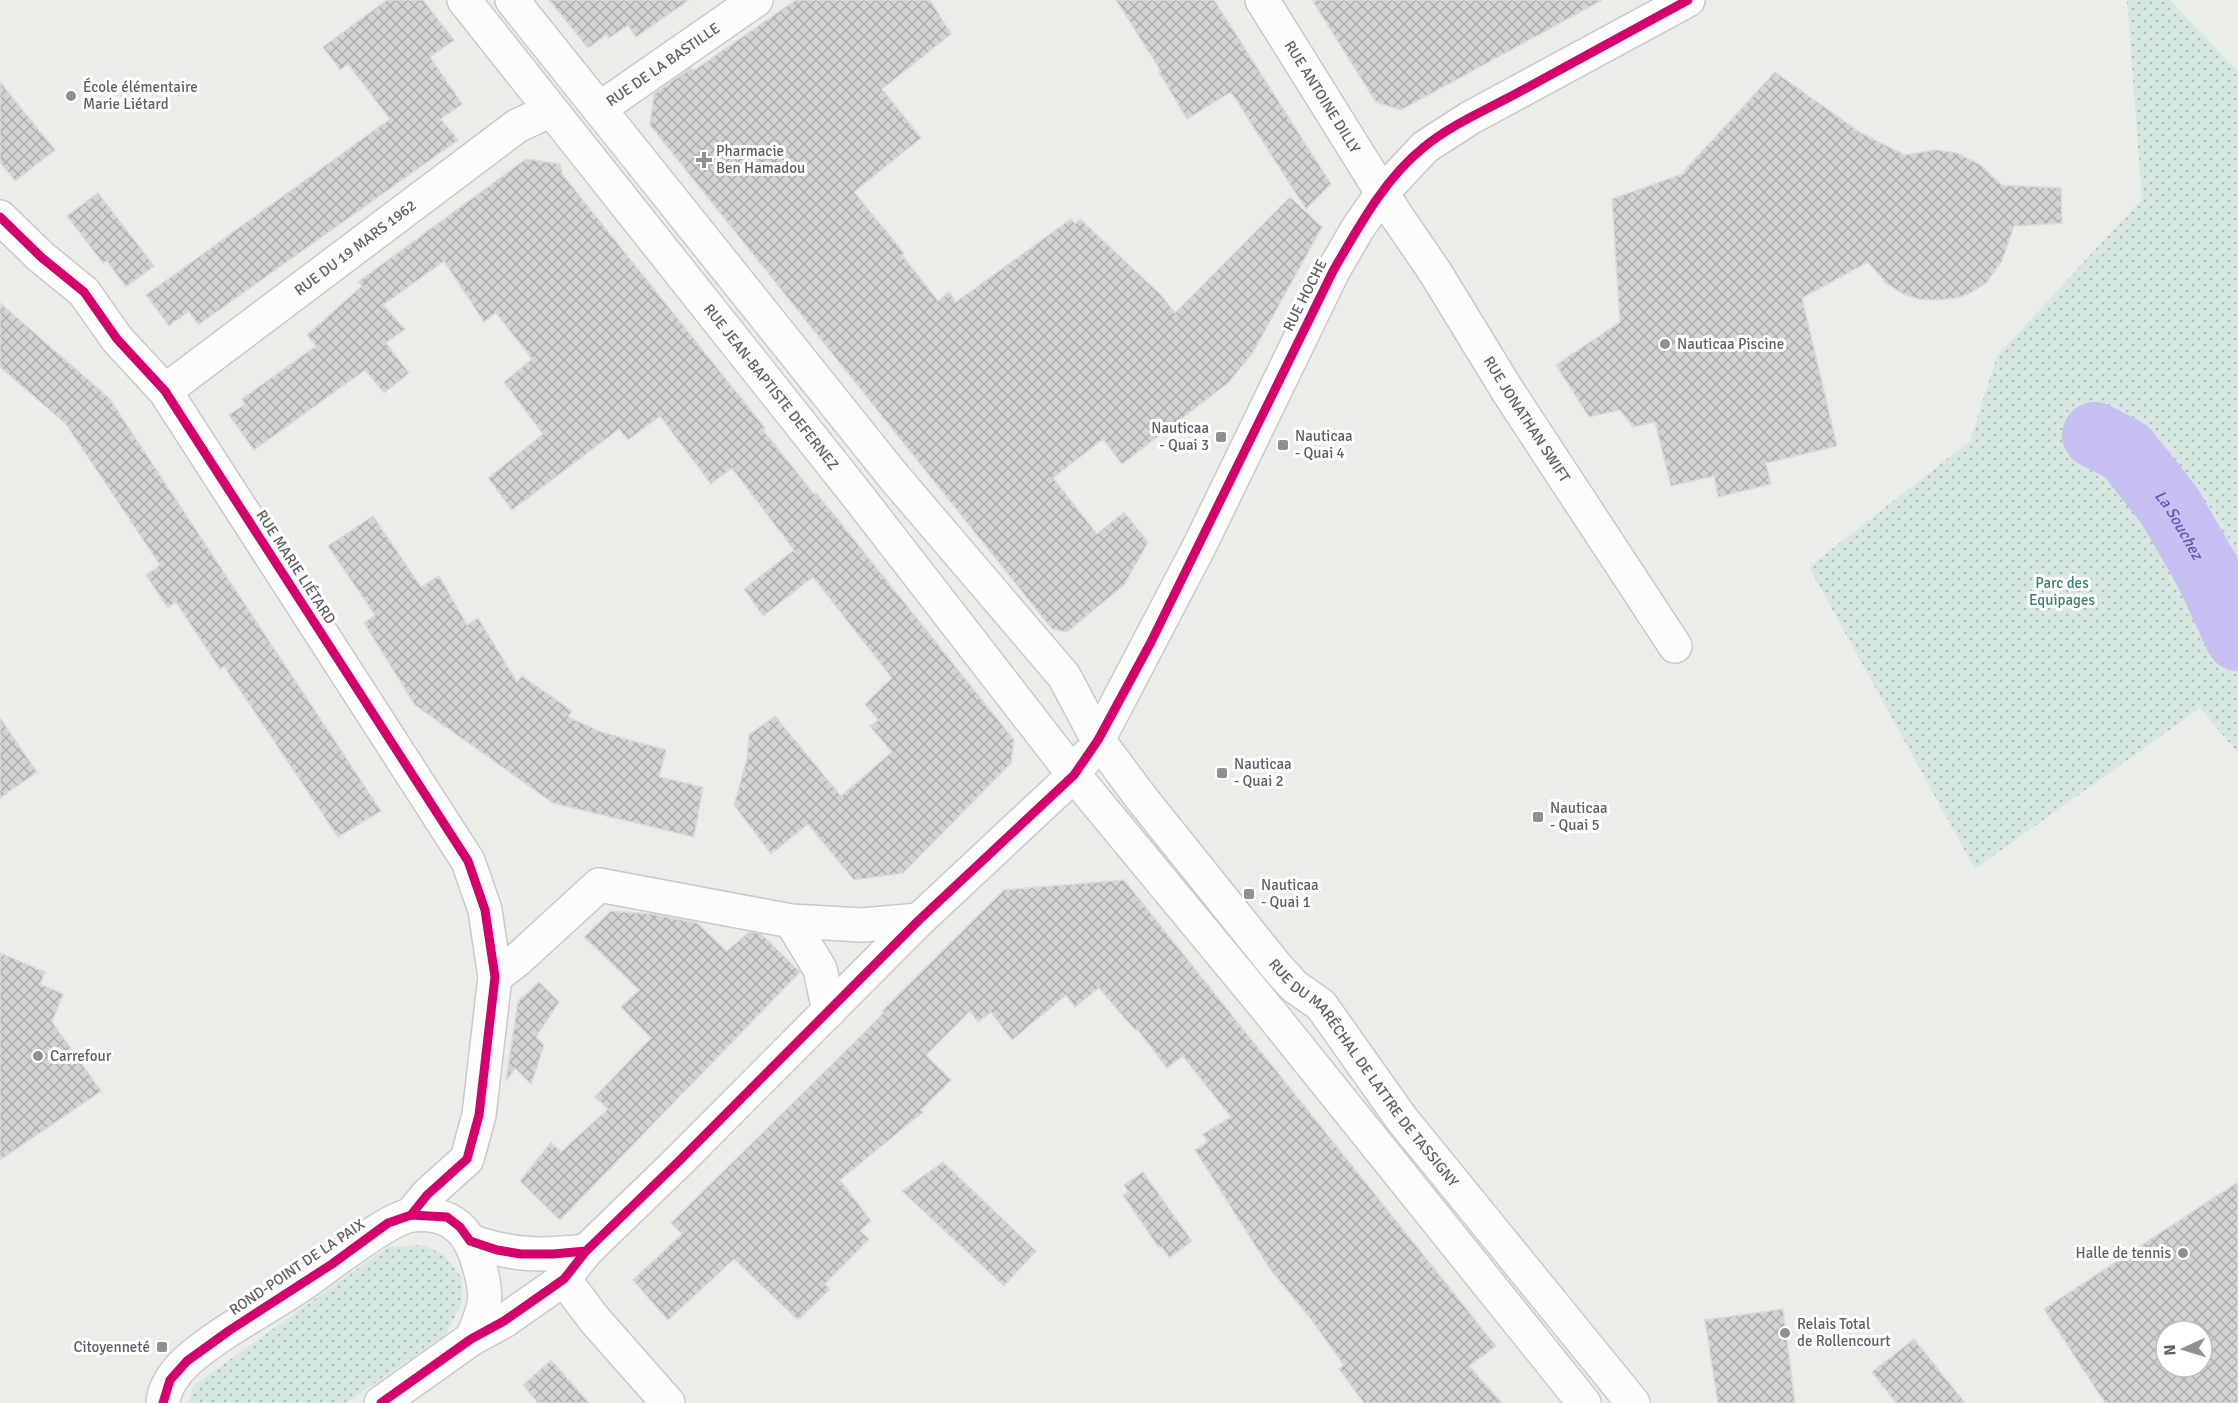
<svg xmlns="http://www.w3.org/2000/svg" width="2238" height="1403" font-family="Signika,sans-serif">
<style>
.grass{fill:url(#grass-dots)}
.lines{fill:none;stroke-linecap:round;stroke-linejoin:round}
.river{stroke:#c8c0f3;stroke-width:66}
.building{fill:url(#building-cross-hatch);stroke:#dadcd8;stroke-width:1.5;fill-rule:evenodd}
.street-casing{stroke:#c9caca;stroke-width:36}
.secondary-casing{stroke:#cacbcb;stroke-width:36}
.street{stroke:#fcfcfc;stroke-width:33}
.secondary{stroke:#fcfcfc;stroke-width:33}
.cycleway-casing{stroke:#fff;stroke-width:13}
.cycleway{stroke:#d6006c;stroke-width:9}
.poi-dot{fill:#909093;stroke:#fff;stroke-width:2}
.labels{text-anchor:middle;stroke-width:6;stroke-linejoin:round;paint-order:stroke}
.street-label{font-size:15px;fill:#605e65;stroke:#fff}
.poi-label{font-size:15px;fill:#605e65;stroke:#fff;text-anchor:start}
.park-label{font-size:15px;fill:#3c7e6f;stroke:#fff}
.water-label{font-size:16px;font-style:italic;fill:#6a51ba;stroke:#fff}
</style>
<defs>
<pattern id="grass-dots" width="8" height="8" patternUnits="userSpaceOnUse" patternTransform="scale(1.5)"><rect width="8" height="8" fill="#d6e8e1"/><path d="M2 2h.1M6 6h.1" fill="none" stroke="#b1bfba" stroke-width="1.8" stroke-linecap="round"/></pattern>
<pattern id="building-cross-hatch" width="8" height="8" patternUnits="userSpaceOnUse" patternTransform="scale(1.5)"><rect width="8" height="8" fill="#d2d4d1"/><path d="M0 0l8 8M0 8l8-8" fill="none" stroke="#aeafad"/></pattern>
</defs>
<rect width="100%" height="100%" fill="#eaede8"/>
<path class="grass" d="M2127,0H2170L2238,72V753L2200,708L1975,869L1809,567L1970,441L1997,356L2142,199Z
M423,1245L444,1255L462,1278V1303L445,1335L346,1403H189L193,1386L388,1247Z"/>
<g class="lines">
<path class="river" id="s1" d="M2095,435L2126,451L2169,505L2207,571L2238,638"/>
</g>
<path class="building" d="M387,0H423L454,40L430,57L462,104L441,119L458,140L198,325L189,311L169,326L146,295L390,119L348,64L340,70L323,47Z
M549,0H689L636,37L628,25L609,38L606,35L588,48Z
M796,0H930L951,34L882,89L921,138L854,192L904,253L902,255L938,301L949,292L956,302L1071,219L1075,224L1080,219L1161,295L1175,313L1290,197L1322,227L1253,352L1228,383L1122,464L1103,439L1053,478L1097,534L1124,512L1148,542L1124,585L1067,632L1052,629L650,125L654,94L691,68L693,71Z
M1116,0H1214L1331,184L1306,209L1231,92L1187,119L1159,72L1161,71Z
M1312,0H1602L1401,110L1376,102Z
M1775,72L1861,133L1905,155L1936,150L1957,153L1981,165L2002,185L2061,188L2062,223L2014,226L2002,261L1986,283L1969,294L1955,298L1937,300L1919,299L1903,294L1886,283L1868,262L1802,298L1837,446L1766,463L1771,484L1718,497L1714,476L1671,486L1655,422L1633,427L1620,410L1589,417L1556,365L1620,322L1612,199L1685,173L1684,171Z
M0,82L55,150L15,181L0,162Z
M526,159L560,164L562,174L765,428L763,430L814,494L816,493L835,516L1014,740L1011,763L903,873L854,880L808,824L771,854L734,805L747,759L749,735L775,716L841,796L892,752L870,726L878,720L865,704L892,678L813,577L763,616L744,589L794,550L732,468L711,484L660,416L628,440L619,429L512,510L488,478L543,434L504,382L532,359L496,313L484,322L444,261L383,305L405,329L386,343L409,373L384,393L365,370L254,450L229,415L245,404L242,399L316,346L307,335L362,286L358,282Z
M98,193L154,266L126,287L107,261L103,263L67,216Z
M0,303L109,398L381,811L338,837L224,666L220,669L176,602L168,608L146,575L160,565L66,424L0,367Z
M373,516L421,587L439,576L467,625L478,618L517,682L522,676L572,711L568,717L601,732L666,750L659,777L703,787L694,837L553,803L415,705L364,623L375,615L328,546Z
M0,718L37,772L0,798Z
M1124,880L1496,1346L1469,1366L1502,1403H1364L1339,1369L1344,1365L1310,1318L1270,1269L1195,1150L1208,1142L1203,1134L1231,1117L1183,1056L1167,1068L1137,1029L1135,1030L1099,988L1075,1007L1066,995L1012,1040L991,1012L978,1022L970,1011L926,1055L951,1080L921,1110L923,1112L840,1180L871,1221L860,1231L869,1239L825,1284L830,1289L798,1320L734,1259L668,1320L633,1280L682,1234L671,1223L867,1030L884,1012L882,1011L1004,890Z
M611,911L652,914L697,923L727,951L749,932L761,934L800,972L560,1220L520,1181L551,1142L561,1152L608,1109L595,1097L651,1038L621,1007L639,990L584,937Z
M0,953L45,972L40,984L63,994L52,1022L101,1091L0,1160Z
M539,982L559,1002L536,1037L544,1045L531,1084L515,1068L506,1081L518,1001Z
M943,1162L1036,1251L1004,1286L902,1191Z
M1143,1172L1192,1241L1169,1258L1162,1247L1159,1248L1123,1195L1128,1192L1124,1185Z
M2238,1182V1403H2105L2044,1309ZM2166,1331H2202V1367H2166Z
M1783,1309L1795,1403H1718L1705,1320Z
M1914,1339L1965,1403H1896L1872,1372Z
M551,1360L589,1403H538L523,1385Z"/>
<g class="lines">
<g class="street-casing">
<g id="street">
<path id="s2" d="M1262,0L1396,215L1435,272L1509,393L1675,646"/>
<path id="s3" d="M599,109L756,0"/>
<path d="M0,217L41,257L84,292L117,339L165,391L468,861L485,910L495,977L479,1115L467,1159L427,1195L411,1215"/>
<path id="s4" d="M165,391L517,126L551,110"/>
<path d="M1098,740L1200,545L1333,271L1358,228L1383,192L1425,147L1470,118L1688,0"/>
<path d="M791,921L820,969L829,1011"/>
<path d="M495,977L516,961L599,885L791,921L862,925L919,920"/>
<path d="M564,1279L594,1319L668,1403"/>
</g>
</g>
<g class="secondary-casing">
<g id="secondary">
<path id="s5" d="M464,0L857,495L1074,775L1269,1011L1584,1403"/>
<path id="s6" d="M512,0L894,477L1064,676L1098,740L1142,799L1276,966L1294,986L1321,1005L1401,1118L1633,1403"/>
<path d="M470,1241C514,1256 541,1256 586,1251"/>
<path d="M163,1403C164,1387 176,1371 187,1361C221,1331 264,1310 301,1285C325,1269 387,1218 412,1215C443,1212 464,1223 475,1253C488,1291 489,1303 471,1339"/>
<path d="M381,1403L471,1339L504,1321L564,1279L586,1251L678,1162L919,920L1074,775L1087,756"/>
</g>
</g>
<use href="#street" class="street"/>
<use href="#secondary" class="secondary"/>
<g class="cycleway-casing">
<path id="cycleway" d="M0,217L41,257L84,292L117,339L165,391L468,861L485,910L495,977L479,1115L467,1159L427,1195L411,1215
M163,1403L170,1380L187,1361L230,1330L332,1264L388,1223L411,1215L447,1217L460,1227L470,1241L497,1250L521,1254H553L586,1251
M381,1403L471,1339L504,1321L564,1279L586,1251L678,1162L919,920L1074,775L1098,740L1151,642L1333,271C1358,228 1384,179 1424,147C1452,124 1488,109 1519,92C1575,61 1632,31 1688,0"/>
</g>
<use href="#cycleway" class="cycleway"/>
</g>
<g class="poi-dot">
<circle cx="71" cy="96" r="6"/>
<path d="M701 151h6v6h6v6h-6v6h-6v-6h-6v-6h6z"/>
<circle cx="1665" cy="344" r="6"/>
<rect x="1215" y="431" width="12" height="12" rx="3"/>
<rect x="1277" y="439" width="12" height="12" rx="3"/>
<rect x="1216" y="767" width="12" height="12" rx="3"/>
<rect x="1532" y="811" width="12" height="12" rx="3"/>
<rect x="1243" y="888" width="12" height="12" rx="3"/>
<circle cx="38" cy="1056" r="6"/>
<circle cx="2183" cy="1253" r="6"/>
<circle cx="1785" cy="1333" r="6"/>
<rect x="156" y="1341" width="12" height="12" rx="3"/>
</g>
<g class="labels">
<g class="street-label">
<text dy="5" stroke="none"><textPath href="#s3" startOffset="78">RUE DE LA BASTILLE</textPath></text>
<text dy="5" stroke="none"><textPath href="#s2" startOffset="114">RUE ANTOINE DILLY</textPath></text>
<text dy="5" stroke="none"><textPath href="#s4" startOffset="238">RUE DU 19 MARS 1962</textPath></text>
<text transform="translate(1305 295) rotate(-63)" y="5">RUE HOCHE</text>
<text dy="5" stroke="none"><textPath href="#s5" startOffset="494">RUE JEAN-BAPTISTE DEFERNEZ</textPath></text>
<text dy="5" stroke="none"><textPath href="#s2" startOffset="496">RUE JONATHAN SWIFT</textPath></text>
<text transform="translate(296 567) rotate(57)" y="5">RUE MARIE LIÉTARD</text>
<text dy="5" stroke="none"><textPath href="#s6" startOffset="1372">RUE DU MARÉCHAL DE LATTRE DE TASSIGNY</textPath></text>
<text transform="translate(297 1267) rotate(-34)" y="5">ROND-POINT DE LA PAIX</text>
</g>
<g class="poi-label">
<text x="83" y="92">École élémentaire<tspan x="83" dy="17">Marie Liétard</tspan></text>
<text x="716" y="156">Pharmacie<tspan x="716" dy="17">Ben Hamadou</tspan></text>
<text x="1677" y="349">Nauticaa Piscine</text>
<text x="1209" y="433" text-anchor="end">Nauticaa<tspan x="1209" dy="17">- Quai 3</tspan></text>
<text x="1295" y="441">Nauticaa<tspan x="1295" dy="17">- Quai 4</tspan></text>
<text x="1234" y="769">Nauticaa<tspan x="1234" dy="17">- Quai 2</tspan></text>
<text x="1550" y="813">Nauticaa<tspan x="1550" dy="17">- Quai 5</tspan></text>
<text x="1261" y="890">Nauticaa<tspan x="1261" dy="17">- Quai 1</tspan></text>
<text x="50" y="1061">Carrefour</text>
<text x="2171" y="1258" text-anchor="end">Halle de tennis</text>
<text x="1797" y="1329">Relais Total<tspan x="1797" dy="17">de Rollencourt</tspan></text>
<text x="150" y="1352" text-anchor="end">Citoyenneté</text>
</g>
<g class="park-label">
<text x="2062" y="588">Parc des<tspan x="2062" dy="17">Equipages</tspan></text>
</g>
<g class="water-label">
<text dy="6" stroke="none"><textPath href="#s1" startOffset="126">La Souchez</textPath></text>
</g>
</g>
<g transform="translate(2184 1349) rotate(266)"><circle r="28" fill="#ffffff" stroke="#bfbfc1" stroke-width="1.5"/>
<path d="M0-4.5L10 22L0 15L-10 22Z" fill="#909093"/>
<text y="-9" font-size="16" font-weight="bold" text-anchor="middle" fill="#605e65">N</text>
</g>
</svg>
